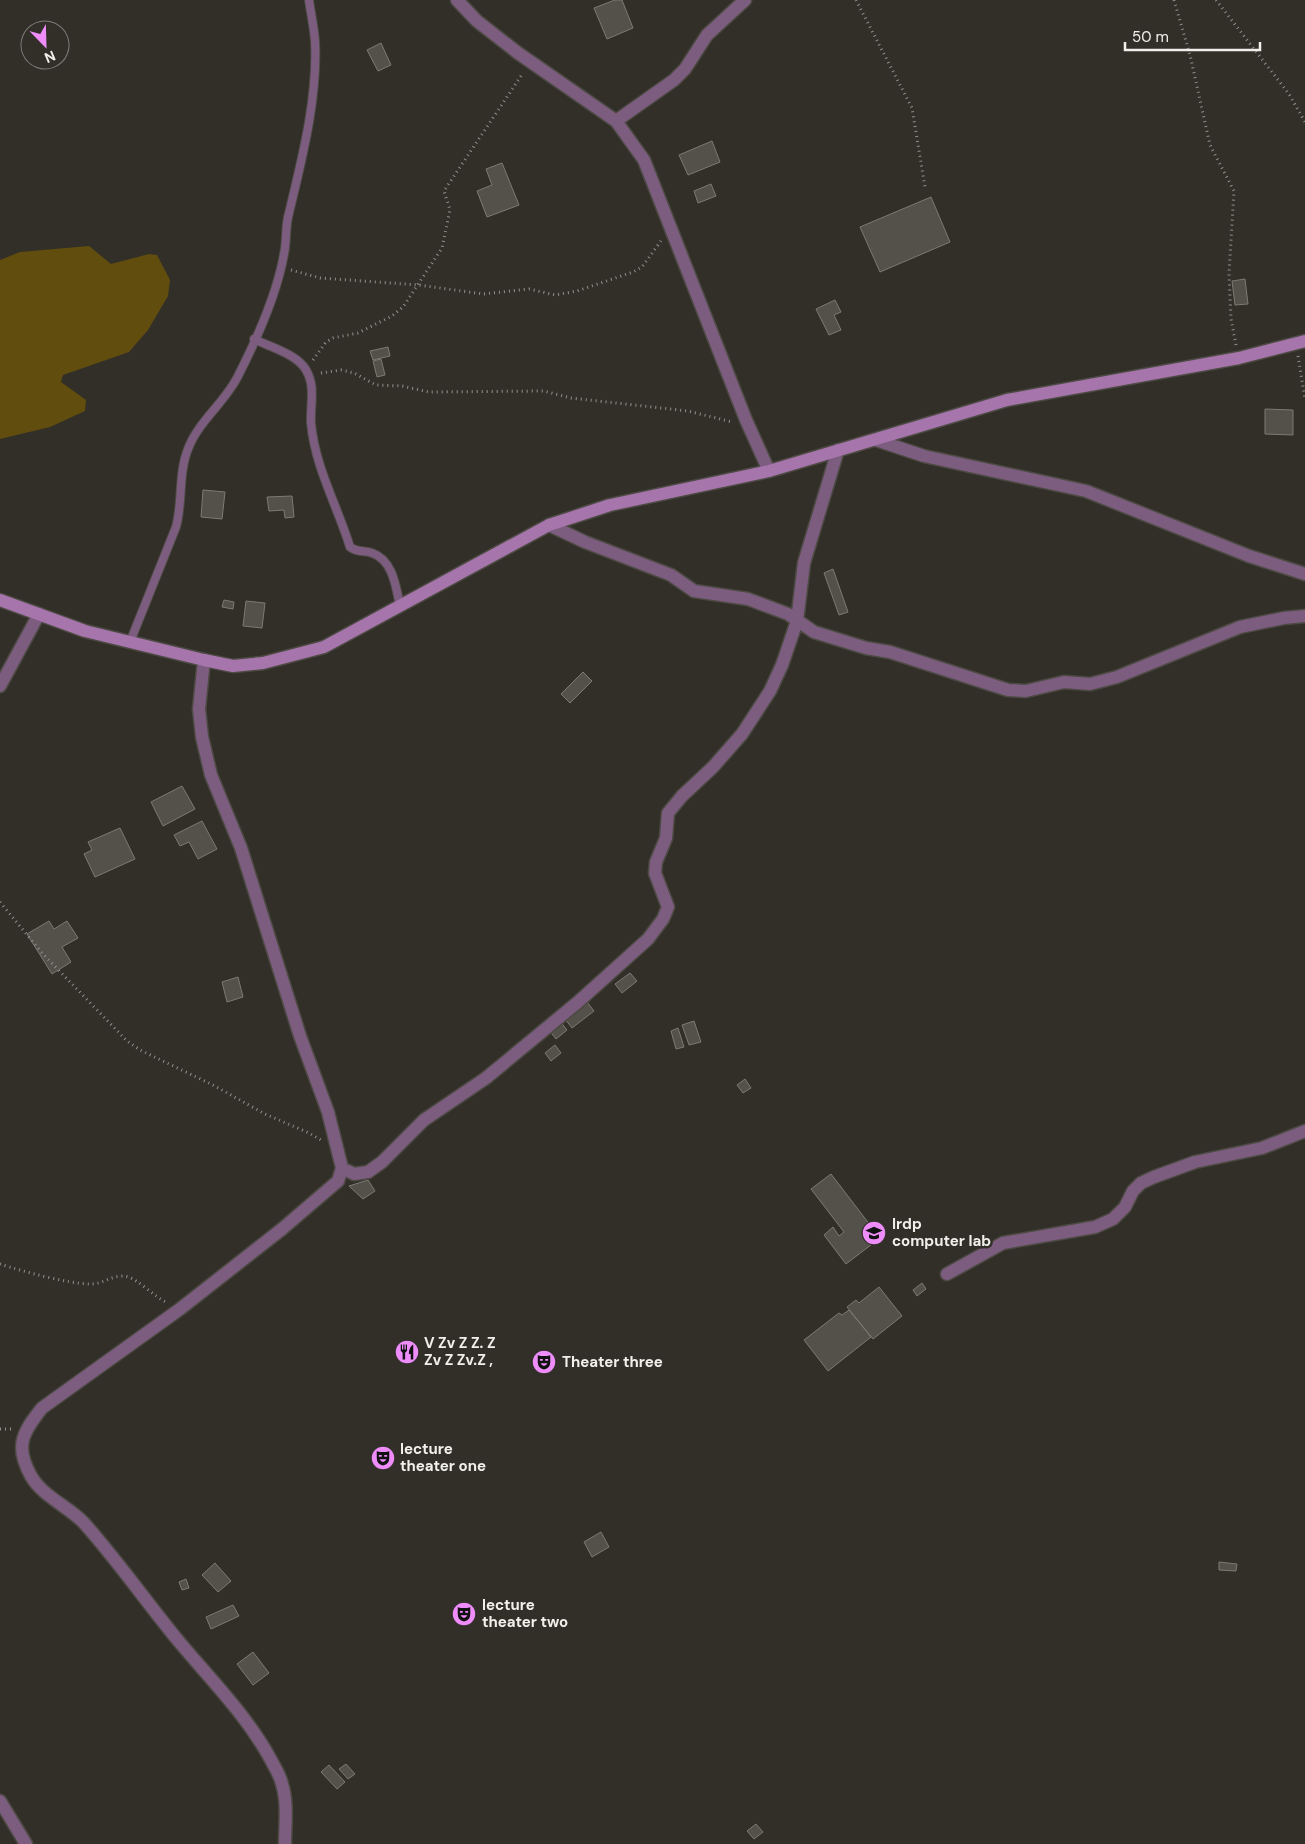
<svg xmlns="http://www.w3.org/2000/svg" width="1305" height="1844" font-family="'DM Sans',sans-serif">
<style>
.water{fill:#614d0d}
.building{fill:#53514a;stroke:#7d7a73}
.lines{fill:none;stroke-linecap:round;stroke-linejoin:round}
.lane-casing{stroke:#4d4a44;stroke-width:10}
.street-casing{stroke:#4d4a44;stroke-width:15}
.secondary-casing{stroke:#4d4a44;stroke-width:15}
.path{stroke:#92908b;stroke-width:3;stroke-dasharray:1 4;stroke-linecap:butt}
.lane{stroke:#7c5d7f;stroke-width:8}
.street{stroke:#7c5d7f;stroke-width:12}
.secondary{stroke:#a675ab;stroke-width:12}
.labels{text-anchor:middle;stroke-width:5;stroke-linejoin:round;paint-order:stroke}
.poi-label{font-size:15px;font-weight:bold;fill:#f0efeb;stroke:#322f29;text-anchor:start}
</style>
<rect width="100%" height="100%" fill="#322f29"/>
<path class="water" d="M89,246L111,264L149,254L157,255L170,280L168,296L148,330L129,352L63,375L61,382L86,400L85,411L50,427L0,439V260L20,252Z"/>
<path class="building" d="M615,0H622L633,28L607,39L594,8Z
M381,43L391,65L378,71L367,50Z
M712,141L720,162L688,175L679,155Z
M502,163L519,205L487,217L477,191L492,185L486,169Z
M711,184L716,196L698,203L694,191Z
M931,197L950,242L880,272L860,227Z
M1245,279L1248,304L1235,305L1232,281Z
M835,300L841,312L834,315L841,330L829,335L816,309Z
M388,347L390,356L373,360L370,351Z
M381,359L385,375L377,377L373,361Z
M1265,409L1293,410V435L1265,434Z
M203,490L225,492L222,519L201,517Z
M292,496L294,517L285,518L284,510L269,511L267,497Z
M833,569L848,612L839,615L824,573Z
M224,600L234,602L233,609L222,607Z
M246,601L265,603L262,628L243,626Z
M583,672L592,681L570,703L561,694Z
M182,786L195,809L163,826L151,802Z
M202,821L217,849L198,859L189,842L180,846L174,835Z
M120,828L135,859L95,877L84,854L92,850L88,842Z
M49,921L54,929L67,921L78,938L62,947L71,962L52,974L27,934Z
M630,973L637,981L622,993L615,984Z
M238,977L243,997L227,1002L222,982Z
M587,1002L594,1011L572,1028L565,1019Z
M560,1021L567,1030L556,1039L549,1030Z
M694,1021L701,1042L689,1045L682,1025Z
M678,1028L684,1047L676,1049L671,1031Z
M555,1045L561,1053L551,1061L545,1053Z
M745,1079L751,1088L743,1093L737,1085Z
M831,1174L880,1238L846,1264L824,1235L833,1227L839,1236L844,1232L811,1189Z
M368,1180L375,1191L363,1199L349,1186Z
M922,1283L926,1289L917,1296L913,1290Z
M879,1287L902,1316L873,1339L847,1307L856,1300L859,1303Z
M849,1310L871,1337L828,1371L804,1340L839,1313L842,1315Z
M601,1532L609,1547L592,1557L584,1542Z
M1219,1562L1237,1564L1236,1571L1219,1570Z
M215,1563L231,1581L218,1592L202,1575Z
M186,1579L189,1588L182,1590L179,1582Z
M233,1605L239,1616L211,1629L206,1617Z
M253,1652L269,1673L253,1685L237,1664Z
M346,1764L355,1774L348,1779L339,1769Z
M329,1765L345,1782L337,1789L321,1772Z
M756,1824L763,1832L754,1839L747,1831Z"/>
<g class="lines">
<g class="lane-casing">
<path id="lane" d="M254,339C270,347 297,354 306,370C316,387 310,404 311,423C315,467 337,505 350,547C358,553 363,550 372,553C393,560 396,587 400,606
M130,642L176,527C183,502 178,474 188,449C198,422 224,403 237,378C256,341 277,294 284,254C287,241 285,226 289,213C302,159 318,97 315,41C314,28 311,14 309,0"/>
</g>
<g class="street-casing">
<path id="street" d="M457,0L477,21L518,53L616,121L644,160L746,420L769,471
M616,121L674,80L685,69L707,35L745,0
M876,440L924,456L1086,491L1249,556L1305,574
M549,525L585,542L671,575L694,591L748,599L788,614L814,632L866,648L890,652L1008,690L1026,691L1064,682L1090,684L1117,677L1240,627L1284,618L1305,616
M204,660L199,709L202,737L211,775L241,848L300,1036L328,1112L342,1168L338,1181L282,1229L180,1309L42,1408C23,1432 14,1446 31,1476C43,1497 68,1506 84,1523C117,1560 145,1600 176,1638C209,1678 246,1714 271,1760C275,1768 280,1775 282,1784C288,1803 285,1825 285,1844
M0,686L39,614
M342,1168L354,1174L368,1172L382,1162L424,1120L486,1078L578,1002L648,939L663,919L668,907L655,873L656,862L666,838L668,813L682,796L713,767L742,734L770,691L782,665L797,621L804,563L838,450
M947,1274L1003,1243L1095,1227L1113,1219L1125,1207L1133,1191L1141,1183L1154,1177L1195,1162L1262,1148L1305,1131
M0,1801L26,1844"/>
</g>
<g class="secondary-casing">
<path id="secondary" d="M0,600L85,631L204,660L233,666L263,663L324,647L549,525L610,505L769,471L1007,400L1239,358L1305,341"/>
</g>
<path class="path" d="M856,0L912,108L925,187
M1174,0L1190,55L1210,145L1234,191L1229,273L1231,319L1236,345
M1216,0L1289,94L1305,122
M291,270L320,278L419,285L483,294L529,289L555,295L577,291L633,272L642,267L661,241
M1298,356L1305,399
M313,360L326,342L333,338L358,333L392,316L403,307L442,248L450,210L444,191L523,73
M321,373L341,370L354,373L376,385L402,386L429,392L544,391L571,398L688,411L732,422
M0,902L42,953L127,1041L140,1050L213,1085L265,1114L309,1133L321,1140
M0,1264C22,1271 68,1284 91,1284C104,1284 114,1273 128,1277C137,1279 155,1297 166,1302
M0,1429H12"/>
<use href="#lane" class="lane"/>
<use href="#street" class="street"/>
<use href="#secondary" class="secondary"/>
</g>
<defs>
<g id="university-disc" transform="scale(1.25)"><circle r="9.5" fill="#ee8cf9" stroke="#322f29"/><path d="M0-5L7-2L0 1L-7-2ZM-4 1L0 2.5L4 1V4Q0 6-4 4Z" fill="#111"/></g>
<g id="restaurant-disc" transform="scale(1.25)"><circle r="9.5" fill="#ee8cf9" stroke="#322f29"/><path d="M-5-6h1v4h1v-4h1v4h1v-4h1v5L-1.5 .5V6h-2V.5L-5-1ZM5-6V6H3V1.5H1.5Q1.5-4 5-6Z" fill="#111"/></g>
<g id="theatre-disc" transform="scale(1.25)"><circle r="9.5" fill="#ee8cf9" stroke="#322f29"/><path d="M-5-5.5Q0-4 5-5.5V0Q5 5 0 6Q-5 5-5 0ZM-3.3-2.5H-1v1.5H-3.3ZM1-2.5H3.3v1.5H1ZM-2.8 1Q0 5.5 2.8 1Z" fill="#111"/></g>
</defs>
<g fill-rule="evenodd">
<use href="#university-disc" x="874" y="1233"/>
<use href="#restaurant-disc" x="407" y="1352"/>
<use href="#theatre-disc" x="544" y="1362"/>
<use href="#theatre-disc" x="383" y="1458"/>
<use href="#theatre-disc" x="464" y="1614"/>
</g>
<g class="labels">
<g class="poi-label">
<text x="892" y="1229">Irdp<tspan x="892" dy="17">computer lab</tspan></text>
<text x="424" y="1348">V Zv Z Z. Z<tspan x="424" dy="17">Zv Z Zv.Z ,</tspan></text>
<text x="562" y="1367">Theater three</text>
<text x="400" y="1454">lecture<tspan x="400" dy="17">theater one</tspan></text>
<text x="482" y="1610">lecture<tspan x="482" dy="17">theater two</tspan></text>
</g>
</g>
<g transform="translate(45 45) rotate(157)"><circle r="24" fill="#322f29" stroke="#7e7c77"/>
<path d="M0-4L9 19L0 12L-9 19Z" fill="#ee8cf9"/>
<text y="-8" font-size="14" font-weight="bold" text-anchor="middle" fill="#f0efeb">N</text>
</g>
<path d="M1125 42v8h135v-8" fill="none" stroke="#f0efeb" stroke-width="2.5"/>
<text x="1132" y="42" font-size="15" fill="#f0efeb" stroke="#322f29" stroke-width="4" paint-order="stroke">50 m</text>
</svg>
